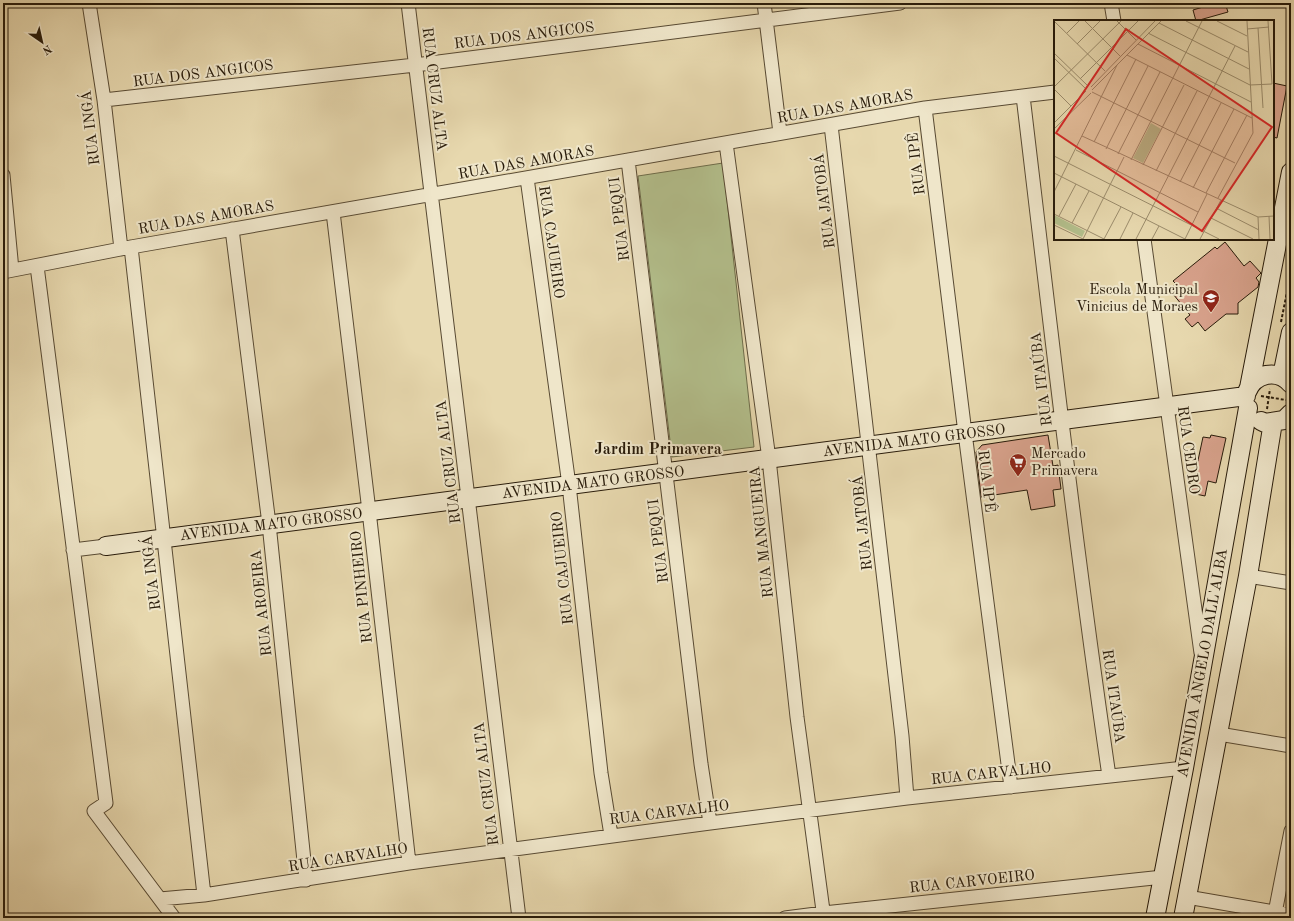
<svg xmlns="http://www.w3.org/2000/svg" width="1294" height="921" font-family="'Old Standard TT',serif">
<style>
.green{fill:#b3bf8c;stroke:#6e6d4b}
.building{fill:#d8a28c;stroke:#281b0a}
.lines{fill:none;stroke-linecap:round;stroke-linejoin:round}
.street-casing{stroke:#584a33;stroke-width:15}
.secondary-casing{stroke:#281b0a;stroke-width:20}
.path{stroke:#281b0a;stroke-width:2;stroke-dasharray:3 2;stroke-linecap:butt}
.street{stroke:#efe6ca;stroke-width:13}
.secondary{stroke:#efe6ca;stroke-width:18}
.labels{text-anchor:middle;stroke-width:4;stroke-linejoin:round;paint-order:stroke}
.street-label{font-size:15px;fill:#281b0a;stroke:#efe6ca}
.poi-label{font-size:15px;fill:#281b0a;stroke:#efe6ca;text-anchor:end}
.neighbourhood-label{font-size:16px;font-weight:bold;fill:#281b0a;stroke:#efe6ca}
.inset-road{fill:none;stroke:#9b8c6c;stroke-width:1}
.view{fill:#d62828;fill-opacity:0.15;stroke:#d62828;stroke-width:2}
.inset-edge{fill:none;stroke:#281b0a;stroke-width:2}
</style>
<rect width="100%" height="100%" fill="#e7d8ae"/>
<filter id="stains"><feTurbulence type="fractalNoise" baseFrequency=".005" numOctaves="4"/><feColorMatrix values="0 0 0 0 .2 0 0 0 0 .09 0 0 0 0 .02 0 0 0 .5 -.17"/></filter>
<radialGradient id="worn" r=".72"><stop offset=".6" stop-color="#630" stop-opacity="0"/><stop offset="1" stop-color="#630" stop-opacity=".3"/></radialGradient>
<path class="green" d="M723,163L754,447L672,457L638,176Z"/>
<path class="building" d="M1202,3H1225L1228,12L1196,21L1193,10L1203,7Z
M1273,83L1287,86L1277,138L1273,137Z
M1225,242L1244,266L1250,261L1261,273L1256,278L1259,282L1258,287L1238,303V314H1226L1205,331L1198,322L1192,327L1185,319L1190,315L1169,289L1176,284L1173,281L1215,247L1217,249Z
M1048,435L1053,466L1058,465L1061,489L1053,490L1055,506L1031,510L1027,490L981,497L976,452L982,445Z
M1211,435L1226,438L1216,483L1208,481L1205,496L1191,493L1203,437L1210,438Z"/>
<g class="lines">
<g class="street-casing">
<path id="street" d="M89,3L104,100L121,249
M408,3L519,918
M764,3L780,133
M1111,3L1114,21
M1023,96C1050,323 1076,550 1109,776
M104,100L415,65L900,3
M925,108L965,433L1011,787
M831,125L902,736L907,798
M726,143L769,459L797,717L824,918
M628,160L701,764L710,823
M3,175L12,270
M527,178L569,485L601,773L611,835
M333,212L369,511L409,863
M232,229L269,524L306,880
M1144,239L1201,653
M131,247L204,895
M37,266L106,803L94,811L174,918
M3,272L131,247L925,108L1055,92
M73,550L106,546
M1248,576L1291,583
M1219,734L1291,746
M1187,897L1291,915
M160,899L204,895L409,863L710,823L907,798L1184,768
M785,918L824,913L1163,877
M1274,918L1291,831"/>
</g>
<g class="secondary-casing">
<path id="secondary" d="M1282,376L1291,332
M1249,388L1291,172
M1247,392C1254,373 1278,368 1291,384
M1261,421L1265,423L1284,420L1291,413
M106,546L1246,396
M1155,918L1184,768L1248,408
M1183,918L1248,576L1273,422"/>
</g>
<path class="path" d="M1281,322L1291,272
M1261,396L1286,400
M1267,409L1270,389"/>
<use href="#street" class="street"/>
<use href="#secondary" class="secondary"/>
</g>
<defs>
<g id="school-pin" transform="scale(0.9)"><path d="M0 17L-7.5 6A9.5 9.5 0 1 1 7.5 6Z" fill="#8f2418" stroke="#efe6ca"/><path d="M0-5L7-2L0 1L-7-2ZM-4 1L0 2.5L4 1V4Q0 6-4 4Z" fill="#fff"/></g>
<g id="supermarket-pin" transform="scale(0.9)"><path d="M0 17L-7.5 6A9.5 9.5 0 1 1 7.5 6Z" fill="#8f2418" stroke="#efe6ca"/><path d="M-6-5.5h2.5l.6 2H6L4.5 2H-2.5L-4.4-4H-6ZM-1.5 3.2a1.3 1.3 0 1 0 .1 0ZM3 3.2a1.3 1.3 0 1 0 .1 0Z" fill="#fff"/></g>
</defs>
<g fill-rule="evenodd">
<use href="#school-pin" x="1211" y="298"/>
<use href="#supermarket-pin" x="1018" y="462"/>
</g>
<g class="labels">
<g class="street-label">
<text transform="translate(524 35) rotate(-7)" y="5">RUA DOS ANGICOS</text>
<text transform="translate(203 73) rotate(-7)" y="5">RUA DOS ANGICOS</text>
<text transform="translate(435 89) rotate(83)" y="5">RUA CRUZ ALTA</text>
<text transform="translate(845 106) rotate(-10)" y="5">RUA DAS AMORAS</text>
<text transform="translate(90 128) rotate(-97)" y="5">RUA INGÁ</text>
<text transform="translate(526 162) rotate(-10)" y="5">RUA DAS AMORAS</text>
<text transform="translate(916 164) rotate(-97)" y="5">RUA IPÊ</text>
<text transform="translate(824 201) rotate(-97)" y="5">RUA JATOBÁ</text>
<text transform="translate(206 217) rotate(-10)" y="5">RUA DAS AMORAS</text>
<text transform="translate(619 219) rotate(-97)" y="5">RUA PEQUI</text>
<text transform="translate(552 242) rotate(82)" y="5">RUA CAJUEIRO</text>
<text transform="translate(1041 379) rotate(-97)" y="5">RUA ITAÚBA</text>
<text transform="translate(914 440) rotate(-7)" y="5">AVENIDA MATO GROSSO</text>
<text transform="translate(1189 450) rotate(82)" y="5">RUA CEDRO</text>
<text transform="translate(448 462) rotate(-97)" y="5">RUA CRUZ ALTA</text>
<text transform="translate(987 481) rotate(83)" y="5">RUA IPÊ</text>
<text transform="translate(593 482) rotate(-7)" y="5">AVENIDA MATO GROSSO</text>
<text transform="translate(862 523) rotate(-96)" y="5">RUA JATOBÁ</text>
<text transform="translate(271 524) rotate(-7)" y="5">AVENIDA MATO GROSSO</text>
<text transform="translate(761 532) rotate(-96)" y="5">RUA MANGUEIRA</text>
<text transform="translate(658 541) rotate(-97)" y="5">RUA PEQUI</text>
<text transform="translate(562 568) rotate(-96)" y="5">RUA CAJUEIRO</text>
<text transform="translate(151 573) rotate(-97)" y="5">RUA INGÁ</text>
<text transform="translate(361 587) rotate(-96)" y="5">RUA PINHEIRO</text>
<text transform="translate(261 603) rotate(-96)" y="5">RUA AROEIRA</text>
<text transform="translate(1202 663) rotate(-80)" y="5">AVENIDA ÂNGELO DALL'ALBA</text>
<text transform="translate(1114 696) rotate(82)" y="5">RUA ITAÚBA</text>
<text transform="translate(991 773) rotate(-6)" y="5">RUA CARVALHO</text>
<text transform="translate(486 784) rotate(-97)" y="5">RUA CRUZ ALTA</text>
<text transform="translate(669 812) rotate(-7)" y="5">RUA CARVALHO</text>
<text transform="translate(348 857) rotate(-9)" y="5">RUA CARVALHO</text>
<text transform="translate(972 881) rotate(-6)" y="5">RUA CARVOEIRO</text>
</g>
<g class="poi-label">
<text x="1198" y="294">Escola Municipal<tspan x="1198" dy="17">Vinicius de Moraes</tspan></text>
<text x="1031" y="458" text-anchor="start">Mercado<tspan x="1031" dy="17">Primavera</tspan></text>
</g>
<g class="neighbourhood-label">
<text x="658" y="454">Jardim Primavera</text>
</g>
</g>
<g transform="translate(1054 20)">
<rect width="220" height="220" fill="#e7d8ae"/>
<path d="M97,103L107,109L89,143L79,138ZM0,195L31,211L28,217L0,203Z" fill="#b3bf8c"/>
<path class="inset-road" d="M0,1L51,51M31,1L66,36M63,1L82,20M132,1L194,32M163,1L193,16M105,3L195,49M204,8L209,88M193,9L215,7M13,13L25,1M94,13L196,65L218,64L214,1M23,24L46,1M84,24L197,82M0,33L34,66M73,35L198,98M0,38L32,69M26,59L84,1M0,67L67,1M37,67L101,1M0,69L17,86M38,70L107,1M38,72L181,143M0,103L32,71M0,109L37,73M28,116L204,197L220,196M40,122L82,39M52,129L94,46M22,130L144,192M64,134L106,52M0,136L165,219M77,140L148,1M89,145L130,65M102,151L143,71M0,153L131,219M126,162L167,83M139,168L180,89M0,172L63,45M152,173L193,95M164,178L199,113L193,1M162,188L205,210M0,194L50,219M5,196L22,164M215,196L216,219M204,197L205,219M157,198L199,219M18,203L35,171M0,205L29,219M29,219L70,137M50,219L67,187M66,219L79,193M82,219L181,26M98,219L105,206M131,219L153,174M146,219L167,180"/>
<path class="view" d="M72,9L218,107L148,211L2,113Z"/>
<rect width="220" height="220" class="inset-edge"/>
</g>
<rect width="1294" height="921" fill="none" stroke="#e7d8ae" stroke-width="16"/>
<rect x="4" y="4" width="1286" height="913" fill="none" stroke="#281b0a" stroke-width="2"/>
<rect x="8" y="8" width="1278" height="905" fill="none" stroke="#281b0a"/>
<g transform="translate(42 42) rotate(146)" stroke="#efe6ca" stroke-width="3" paint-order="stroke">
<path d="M0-3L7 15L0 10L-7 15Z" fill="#281b0a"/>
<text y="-6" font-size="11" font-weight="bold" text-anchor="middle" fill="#281b0a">N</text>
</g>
<rect width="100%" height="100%" filter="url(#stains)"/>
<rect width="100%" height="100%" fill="url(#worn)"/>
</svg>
